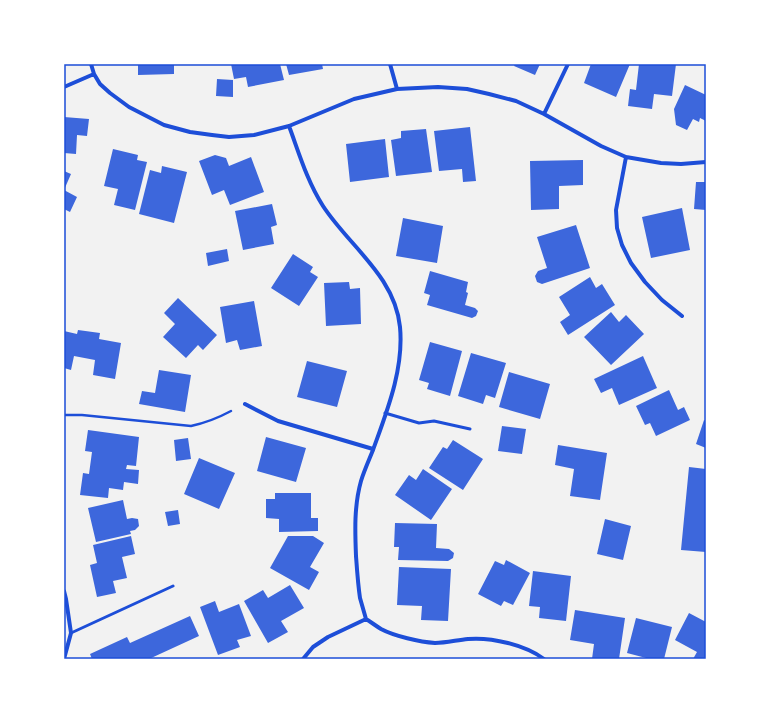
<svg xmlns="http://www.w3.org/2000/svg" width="770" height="723" font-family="Karla,sans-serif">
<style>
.building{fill:#3d67dc}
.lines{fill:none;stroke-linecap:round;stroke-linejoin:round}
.path{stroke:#1d4ed8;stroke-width:2.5}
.service{stroke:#1d4ed8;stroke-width:3}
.minor{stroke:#1d4ed8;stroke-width:4}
.neatline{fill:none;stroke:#1d4ed8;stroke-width:1.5}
</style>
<rect width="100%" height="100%" fill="#f2f2f2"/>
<path class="building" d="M138,64H174V74L138,75Z
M231,64H280L284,80L248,87L246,77L234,79Z
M286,64H322L323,69L289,75Z
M515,64H540L535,75L514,66Z
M591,64H630L616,97L584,83Z
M639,64H676L672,96L654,94L652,109L628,106L630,89L636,90Z
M217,79L233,80V97L216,96Z
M685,85L706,95V121L700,118L699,122L693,119L687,130L676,125L674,109Z
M64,117L89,119L87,136L77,135L76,154L64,153Z
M470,127L476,181L463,182L462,169L439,171L434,131Z
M426,129L432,172L396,176L391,140L401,138V131Z
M385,139L389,177L350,182L346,144Z
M113,149L138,155L137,160L147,162L135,210L114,205L118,189L104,186Z
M215,155L226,158L229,166L251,157L264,192L230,205L224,190L212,195L199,161Z
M583,160V185L559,186V209L531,210L530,161Z
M162,166L187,172L174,223L139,214L150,170L161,173Z
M64,171L71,174L64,190L77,197L70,212L64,209Z
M696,182H706V210L694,209Z
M272,204L277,225L271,227L274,244L243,250L235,211Z
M682,208L690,250L651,258L642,217Z
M403,218L443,226L437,263L396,256Z
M576,225L590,268L542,284L537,282L535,276L538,271L547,268L537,237Z
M227,249L229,261L208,266L206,253Z
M293,254L313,267L310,272L318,277L299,306L271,288Z
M430,271L468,282L466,292L468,293L465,305L475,308L478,311L476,316L472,318L427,305L430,295L424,293Z
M590,277L596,288L602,284L615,305L568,335L560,322L570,315L559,297Z
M349,282L350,289L360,288L361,324L326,326L324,283Z
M178,298L217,335L203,350L198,345L186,358L163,337L175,324L164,313Z
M254,301L262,346L240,350L237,340L226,343L220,307Z
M611,312L619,322L626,315L644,334L611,365L584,337Z
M78,330L100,333L99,339L121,343L115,379L93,375L95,360L74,356L71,370L64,368V331L77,334Z
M430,342L462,351L450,396L427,389L429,383L419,380Z
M471,353L506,363L495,398L486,395L483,404L458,396Z
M643,356L657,388L619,405L612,388L601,393L594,379Z
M307,361L347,371L337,407L297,397Z
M159,370L191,375L185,412L139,404L142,391L155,393Z
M509,372L550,384L540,419L499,407Z
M669,390L678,410L684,407L690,420L656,436L650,423L645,425L636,406Z
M704,420L706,421V448L696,444Z
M502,426L526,429L522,454L498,451Z
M88,430L139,437L136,466L127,465L126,469L139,470L138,484L124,482L123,490L109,488L108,498L80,495L83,473L89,474L92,452L85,451Z
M266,437L306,448L296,482L257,471Z
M188,438L191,459L176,461L174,440Z
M453,440L483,459L463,490L429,468L443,447L447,449Z
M558,445L607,453L600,500L570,496L574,469L555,465Z
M199,458L235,473L219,509L184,494Z
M689,467L706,469V552L681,550Z
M423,469L452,489L431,520L395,495L409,475L416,480Z
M275,493H311V518H318V531L279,532V519L266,518V499H275Z
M123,500L127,519L132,518L138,519L139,526L135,530L130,531L131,534L96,542L88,508Z
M178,510L180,524L168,526L165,512Z
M605,519L631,526L623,560L597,554Z
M395,523L437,524L436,548L449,549L454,553L453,558L448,561L398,560L399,547H394Z
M131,536L135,554L122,557L127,578L113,581L116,593L97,597L90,565L97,563L93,545Z
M288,536H313L324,543L310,567L319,572L309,590L270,568Z
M506,560L530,573L513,605L504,601L501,606L478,594L495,561L504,565Z
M399,567L451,569L448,621L421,620L422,606L397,605Z
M533,571L571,576L566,621L539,618L540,607L529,606Z
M290,585L304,608L281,621L288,632L268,643L244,601L263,590L268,598Z
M215,601L219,612L239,604L251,636L237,640L240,647L218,655L200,607Z
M575,610L625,618L619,659H592L594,644L570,640Z
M689,613L706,622V659H693L697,652L675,640Z
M190,616L199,636L149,659H92L90,654L127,637L130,643Z
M636,618L672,627L664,659H650L627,653Z"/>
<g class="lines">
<path class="path" d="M64,415H82L191,426C205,423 218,418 231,411"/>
<path class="service" d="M385,413L419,423L434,421L470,429
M71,633L173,586"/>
<path class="minor" d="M91,64L94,74L100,84L110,93L129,107L164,125L190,132L212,135L229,137L254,135L289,126L354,99L397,89L438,87L467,89L489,94L516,101L544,114L601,146L626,157L661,163L681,164L706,162
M390,64L397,89
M64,87L94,74
M544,114L568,64
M289,126C299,153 307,181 323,206C349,246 395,276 400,327C404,369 387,411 373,450C369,460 364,471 361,481C354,506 355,531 356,556C357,570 358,585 360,598C362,605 364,612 366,619C371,622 376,626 381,629C394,636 420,642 435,643C446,643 457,640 468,639C492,637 525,645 544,659
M626,157L616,210L617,228L622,245L631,263L645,282L662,300L682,316
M245,404L278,421L373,449
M64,591L66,599L71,633L64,659
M303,659L313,647L328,637L366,619"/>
</g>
<rect width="770" height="723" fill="none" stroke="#ffffff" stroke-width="130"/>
<rect x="65" y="65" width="640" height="593" class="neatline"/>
</svg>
